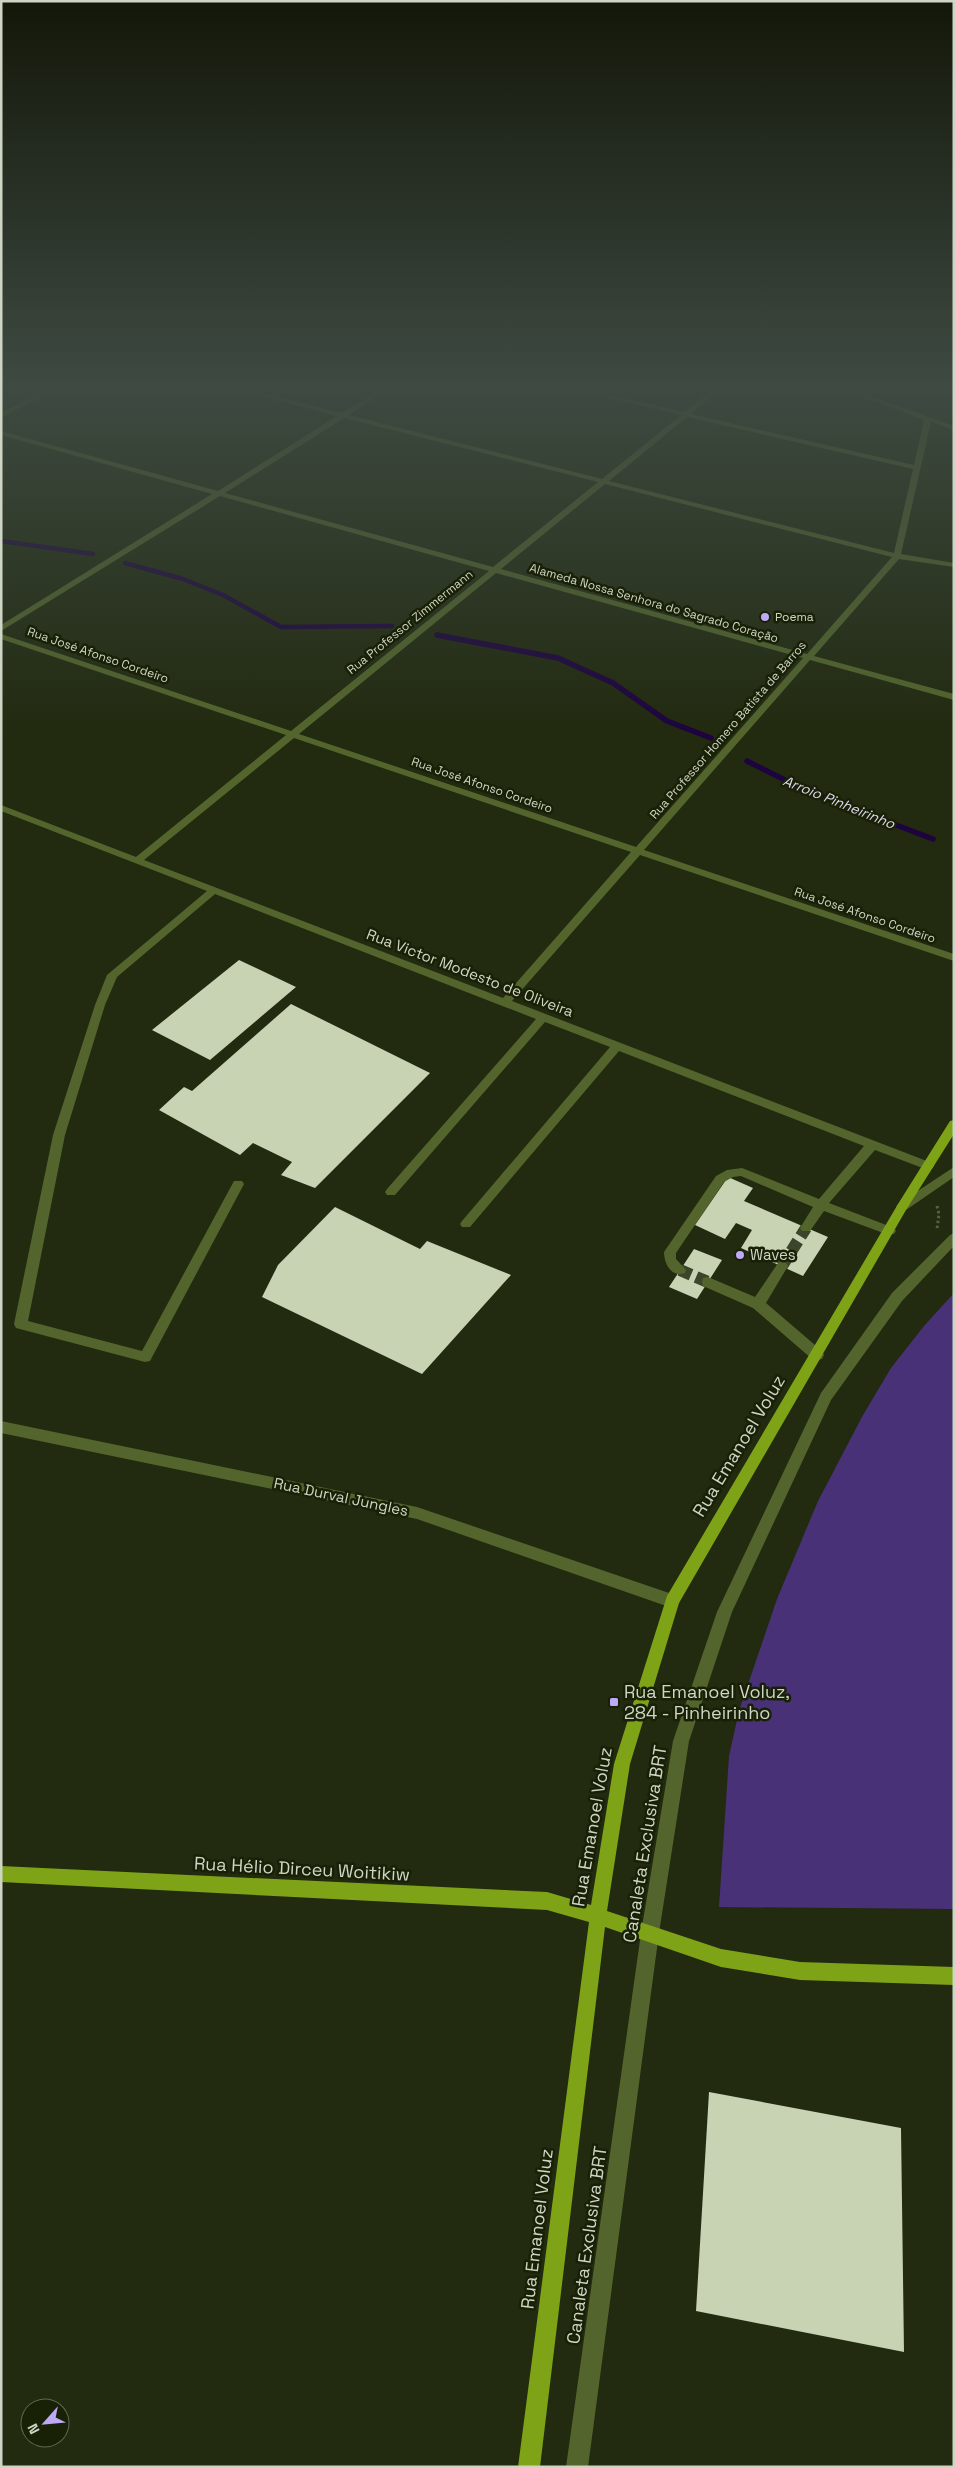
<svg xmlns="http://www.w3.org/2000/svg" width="955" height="2468" font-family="'Space Grotesk',sans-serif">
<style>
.green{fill:#493177}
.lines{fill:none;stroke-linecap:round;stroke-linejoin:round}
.stream-far1{stroke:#1d043f;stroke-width:4.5}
.stream{stroke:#1d043f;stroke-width:5.5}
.building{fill:#c7d3b3}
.minor-tunnel{stroke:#3c442b;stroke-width:12;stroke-dasharray:12 5.5;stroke-linecap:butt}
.path{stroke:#585f48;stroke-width:3;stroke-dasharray:2.5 2.5;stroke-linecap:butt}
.minor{fill:#53652d;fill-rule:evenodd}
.major{fill:#7fa317;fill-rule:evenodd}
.poi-dot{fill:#bda9f5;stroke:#182106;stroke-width:2}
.labels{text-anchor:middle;stroke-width:5;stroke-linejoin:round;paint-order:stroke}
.far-street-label{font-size:12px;fill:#cfd5c5;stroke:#182106}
.far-poi-label{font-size:12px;fill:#cfd5c5;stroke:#182106;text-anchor:start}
.far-water-label{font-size:14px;font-style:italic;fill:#ded9f0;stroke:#182106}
.street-label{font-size:15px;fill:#cfd5c5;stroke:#182106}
.poi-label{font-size:15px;fill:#cfd5c5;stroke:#182106;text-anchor:start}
.near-street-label{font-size:18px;fill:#cfd5c5;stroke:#182106}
.near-poi-label{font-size:18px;fill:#cfd5c5;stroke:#182106;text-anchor:start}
</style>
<rect width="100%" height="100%" fill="#222a10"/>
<path class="green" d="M954,1293V1909L719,1907L729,1756L739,1711L777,1599L818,1501L863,1415L891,1368L924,1326Z"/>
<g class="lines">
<path class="stream-far1" d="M1,541L93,554
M125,563L183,579L223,595L281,627L392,626"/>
<path class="stream" d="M437,635L558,658L613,683L667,721L711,738
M747,761L809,792L933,839"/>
</g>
<path class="building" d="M239,960L296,987L210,1060L152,1030Z
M291,1004L430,1073L315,1188L281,1175L292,1162L253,1143L240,1155L159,1110L184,1087L192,1091Z
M728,1177L753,1188L744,1201L828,1237L803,1276L741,1248L752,1230L736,1223L725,1239L695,1225Z
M335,1207L420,1249L427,1241L511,1275L422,1374L262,1297L278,1265Z
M694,1249L722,1260L697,1299L669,1287Z
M709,2092L901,2128L904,2352L696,2311Z"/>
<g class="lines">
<path class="minor-tunnel" d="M782,1266L806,1228
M680,1270L708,1282"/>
<path class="path" d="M937,1206L939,1214L937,1229"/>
<path class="minor" d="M56,385H64L1,418V413Z
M219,385H230L342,413L387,385H395L349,415L602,479L681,415L555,385H567L684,412L718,385H725L691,414L914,465L924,420L831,385H840L954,426V430L931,422L901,554L954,563V567L899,559L814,656L954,694V700L810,660L644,850L954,954V961L640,855L512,1001L932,1163L934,1166L932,1169L928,1170L875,1150L829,1203L894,1228L896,1231L894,1234H886L824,1211L810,1231H802L800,1228L813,1207L741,1176L733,1177L724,1182L676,1253V1259L686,1270L685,1273C671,1278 664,1263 664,1252L716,1176L727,1170L742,1168L819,1199L864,1146L619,1051L470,1227H462L460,1224L462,1221L610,1047L545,1022L395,1195H387L385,1192L387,1189L536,1019L215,894L117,977L105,1005L65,1135L28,1321L142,1351L234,1181H242L244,1184L150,1361L145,1362L16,1328L14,1324L53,1135L95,1005L107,975L207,891L1,811V805L136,857L286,735L1,639V634L291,731L489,571L220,496L1,631V625L212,494L1,435V431L218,491L337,416ZM687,417L913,469L894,553L609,481ZM344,418L598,482L493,567L225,493ZM605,484L892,557L807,654L501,569ZM496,573L803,658L636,847L299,734ZM294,738L631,852L503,998L144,860Z
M954,1167V1177L906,1210H898L896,1207L898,1204Z
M954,1233V1246L902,1301L831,1400L732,1612L689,1741L659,1933L588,2467H566L641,1933L673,1741L717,1612L821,1393L892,1293L950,1235Z
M782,1261L786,1263L788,1266L766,1303L822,1351L824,1355L822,1359L817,1360L812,1359L753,1308L703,1286L702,1282L703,1278L708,1277L755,1297L778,1263Z
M1,1421L417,1507L672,1594L677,1596L680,1601L677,1606L672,1608L417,1519L1,1433Z"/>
<path class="major" d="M954,1120V1134L906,1210L679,1603L630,1764L607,1911L721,1949L800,1962L954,1967V1985L800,1980L721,1967L605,1927L540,2467H518L589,1922L547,1910L1,1882V1866L547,1892L591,1905L614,1764L667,1596L898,1204L950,1121Z"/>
</g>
<linearGradient id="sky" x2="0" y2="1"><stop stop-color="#131709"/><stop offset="0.53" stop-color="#3e4a42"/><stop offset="1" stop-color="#3e4a42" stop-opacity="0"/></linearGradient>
<rect width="955" height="731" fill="url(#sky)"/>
<g class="poi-dot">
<circle cx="765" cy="617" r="5"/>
<circle cx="740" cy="1255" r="5"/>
<rect x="609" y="1697" width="10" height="10" rx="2.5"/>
</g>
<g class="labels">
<g class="far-street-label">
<text transform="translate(654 603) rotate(16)" y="4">Alameda Nossa Senhora do Sagrado Coração</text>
<text transform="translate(410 622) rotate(-39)" y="4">Rua Professor Zimmermann</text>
<text transform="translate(98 655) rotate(19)" y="4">Rua José Afonso Cordeiro</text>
<text transform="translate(728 730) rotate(-49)" y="4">Rua Professor Homero Batista de Barros</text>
<text transform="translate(482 785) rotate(19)" y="4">Rua José Afonso Cordeiro</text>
<text transform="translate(865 915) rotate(19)" y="4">Rua José Afonso Cordeiro</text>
</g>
<g class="far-poi-label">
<text x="775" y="621">Poema</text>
</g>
<g class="far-water-label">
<text transform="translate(839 802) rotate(22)" y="5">Arroio Pinheirinho</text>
</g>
<g class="street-label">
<text transform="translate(470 973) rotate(21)" y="5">Rua Victor Modesto de Oliveira</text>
<text transform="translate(341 1497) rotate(12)" y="5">Rua Durval Jungles</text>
</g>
<g class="poi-label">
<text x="750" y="1260">Waves</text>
</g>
<g class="near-street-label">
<text transform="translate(739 1446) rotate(-59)" y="6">Rua Emanoel Voluz</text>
<text transform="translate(592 1827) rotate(-80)" y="6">Rua Emanoel Voluz</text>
<text transform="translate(645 1844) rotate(-81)" y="6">Canaleta Exclusiva BRT</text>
<text transform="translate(302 1869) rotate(3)" y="6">Rua Hélio Dirceu Woitikiw</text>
<text transform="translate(537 2229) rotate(-83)" y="6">Rua Emanoel Voluz</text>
<text transform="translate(587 2245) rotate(-82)" y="6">Canaleta Exclusiva BRT</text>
</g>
<g class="near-poi-label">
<text x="624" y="1698">Rua Emanoel Voluz,<tspan x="624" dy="21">284 - Pinheirinho</tspan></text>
</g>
</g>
<rect width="955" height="2468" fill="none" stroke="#cfd5c5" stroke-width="5"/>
<g transform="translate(45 2423) rotate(243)"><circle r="24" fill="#182106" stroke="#616952"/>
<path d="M0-4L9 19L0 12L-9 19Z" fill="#bda9f5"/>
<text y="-8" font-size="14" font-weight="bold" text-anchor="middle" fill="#cfd5c5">N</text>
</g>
</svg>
